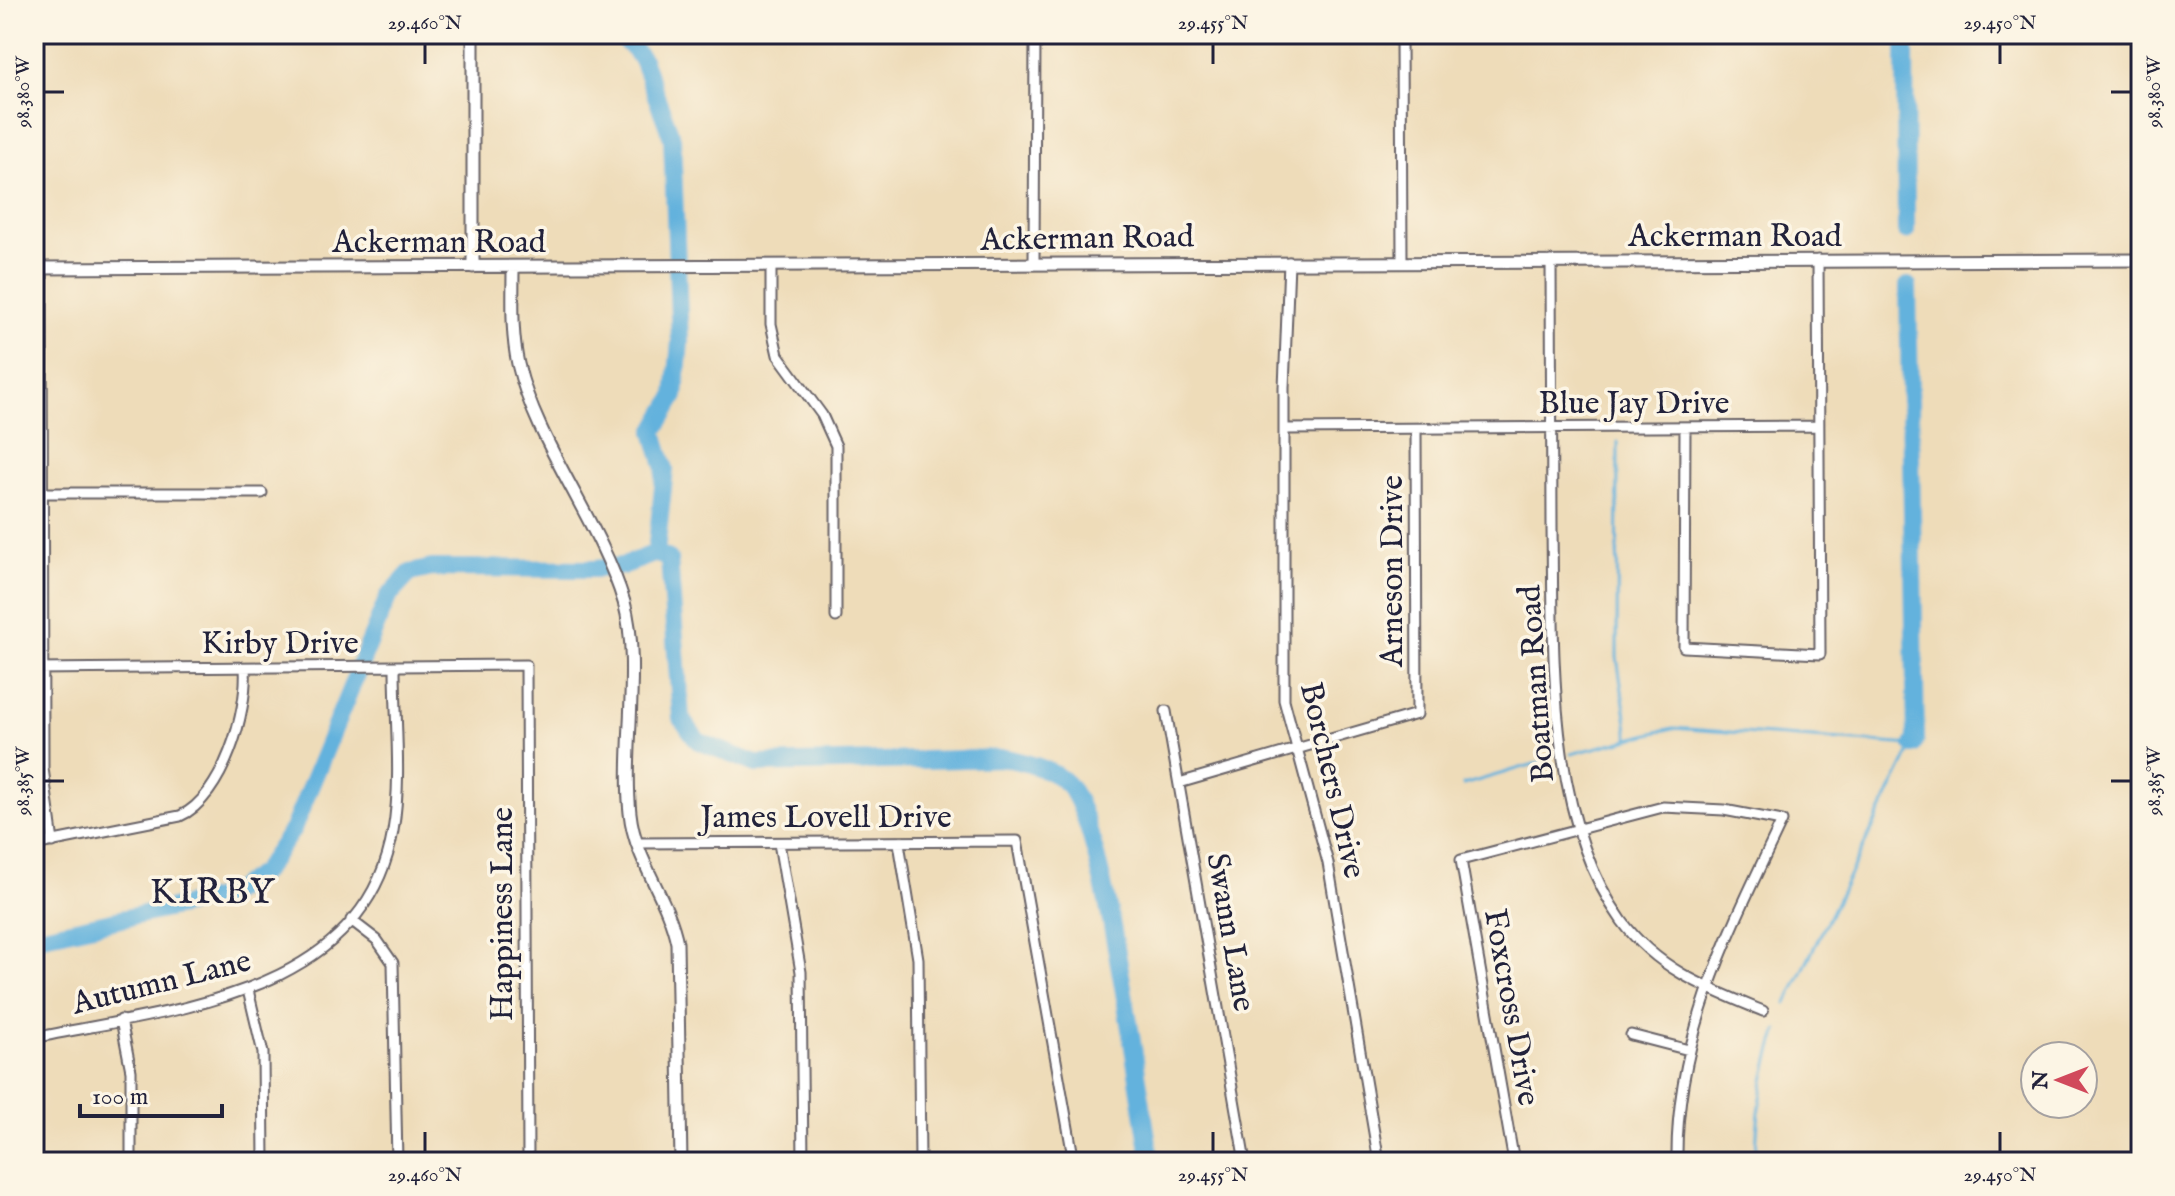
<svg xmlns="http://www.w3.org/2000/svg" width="2175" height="1196" font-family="'IM FELL English',serif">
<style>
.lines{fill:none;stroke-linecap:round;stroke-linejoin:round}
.stream{stroke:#63b2dd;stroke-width:3}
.river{stroke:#63b2dd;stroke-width:18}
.minor-casing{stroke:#696367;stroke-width:13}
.tertiary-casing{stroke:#696367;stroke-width:15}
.minor{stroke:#fff;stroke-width:9}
.tertiary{stroke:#fff;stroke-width:11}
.ticks{fill:none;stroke:#22223b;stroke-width:3}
.labels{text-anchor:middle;stroke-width:7;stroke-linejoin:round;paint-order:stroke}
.street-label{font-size:32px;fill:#22223b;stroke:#fcf5e5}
.quarter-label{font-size:36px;letter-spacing:2px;fill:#22223b;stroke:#fcf5e5}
.neatline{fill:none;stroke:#22223b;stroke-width:3}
.ticks-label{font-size:20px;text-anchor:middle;fill:#22223b}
</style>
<rect width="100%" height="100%" fill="#fcf5e5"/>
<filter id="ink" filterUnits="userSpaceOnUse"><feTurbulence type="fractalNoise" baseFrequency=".0125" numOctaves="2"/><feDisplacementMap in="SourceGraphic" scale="16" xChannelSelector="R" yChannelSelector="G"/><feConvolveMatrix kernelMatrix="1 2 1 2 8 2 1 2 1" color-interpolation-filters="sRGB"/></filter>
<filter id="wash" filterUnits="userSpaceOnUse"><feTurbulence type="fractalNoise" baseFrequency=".006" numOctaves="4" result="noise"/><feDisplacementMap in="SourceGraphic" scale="32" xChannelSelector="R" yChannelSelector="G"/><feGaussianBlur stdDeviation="1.8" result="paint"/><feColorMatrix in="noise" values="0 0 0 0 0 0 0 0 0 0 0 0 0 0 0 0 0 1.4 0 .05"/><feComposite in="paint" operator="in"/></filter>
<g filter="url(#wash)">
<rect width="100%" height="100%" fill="#eedcb9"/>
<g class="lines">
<path class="stream" d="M1618,442L1617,657L1629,737
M1571,754L1673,728L1913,745L1787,1003
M1463,785L1548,760
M1756,1162C1756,1117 1763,1073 1778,1030"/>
<path class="river" d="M1905,34L1906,231
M1908,286L1916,739L1913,745
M656,553L669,559L681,718L698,741L756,764L1006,758C1026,763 1052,768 1067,784C1105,822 1139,1095 1151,1162
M34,938L227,896L263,872L293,829L388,597L410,573L432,568L595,569L622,566L656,553L665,469L654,432L675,396L680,342L672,138L642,59L619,34"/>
</g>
</g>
<g filter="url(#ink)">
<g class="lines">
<g class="minor-casing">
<path id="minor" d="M1401,34L1402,262
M1551,261C1551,350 1552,439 1552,528C1554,652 1546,816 1622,921C1658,970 1709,989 1763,1011
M1289,262L1284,388V700L1328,863L1379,1162
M1034,264L1035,34
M771,265V324L778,355L822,415L836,446V617
M42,268L43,768L53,842
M1685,427L1684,647L1820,654L1818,260
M1284,429L1818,426
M34,493H262
M34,669L526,665L528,1162
M1166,711L1245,1162
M1179,783L1417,714L1416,429
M636,843L1017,841L1074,1162
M779,843L801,972L803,1162
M899,843L918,959L920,1162
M34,845L180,816C223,797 248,712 245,668
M351,920L377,940L393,963L397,1162
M248,990L263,1053L264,1162
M121,1020L131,1071V1162
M1631,1035L1689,1050
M34,1038C166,1010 365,998 393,831C402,779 395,720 395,667
M1514,1162L1461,860L1663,807L1724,810L1782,821C1730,930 1675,1038 1677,1162"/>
</g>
<g class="tertiary-casing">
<path id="tertiary" d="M473,34V267
M513,267C513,299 511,332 518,364C536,443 600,522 624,602C641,661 623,749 630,813C635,861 668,897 677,943L681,1162
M34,268L2141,260"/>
</g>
<use href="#minor" class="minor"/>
<use href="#tertiary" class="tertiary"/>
</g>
</g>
<path class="ticks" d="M425,44V64M1213,44V64M2000,44V64M44,92H64M2111,92H2131M44,781H64M2111,781H2131M425,1132V1152M1213,1132V1152M2000,1132V1152"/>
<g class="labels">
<g class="street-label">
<text x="1735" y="246">Ackerman Road</text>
<text transform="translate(1087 237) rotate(-1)" y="11">Ackerman Road</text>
<text x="439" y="252">Ackerman Road</text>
<text x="1634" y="413">Blue Jay Drive</text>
<text transform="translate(1391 571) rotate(-90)" y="11">Arneson Drive</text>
<text x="280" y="653">Kirby Drive</text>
<text transform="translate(1535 684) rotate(-94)" y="11">Boatman Road</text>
<text transform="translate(1334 780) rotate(77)" y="11">Borchers Drive</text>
<text x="826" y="827">James Lovell Drive</text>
<text transform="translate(501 914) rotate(-90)" y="11">Happiness Lane</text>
<text transform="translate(1232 932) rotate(80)" y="11">Swann Lane</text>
<text transform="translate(161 981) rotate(-14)" y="11">Autumn Lane</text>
<text transform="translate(1513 1007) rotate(80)" y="11">Foxcross Drive</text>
</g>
<g class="quarter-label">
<text x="213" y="903">KIRBY</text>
</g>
</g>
<rect width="2175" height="1196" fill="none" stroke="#fcf5e5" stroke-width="88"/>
<g transform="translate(2059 1080) rotate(270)"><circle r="38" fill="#fcf5e5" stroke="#a5a1a1" stroke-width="2"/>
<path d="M0-6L14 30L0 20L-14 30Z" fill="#d1495b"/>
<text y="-12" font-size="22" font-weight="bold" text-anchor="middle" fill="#22223b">N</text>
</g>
<path d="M80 1104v12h142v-12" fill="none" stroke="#22223b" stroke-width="4"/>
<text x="92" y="1104" font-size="24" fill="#22223b" stroke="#fcf5e5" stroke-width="6" paint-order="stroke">100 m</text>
<rect x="44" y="44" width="2087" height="1108" class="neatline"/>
<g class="ticks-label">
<text x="425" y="29">29.460°N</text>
<text x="1213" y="29">29.455°N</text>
<text x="2000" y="29">29.450°N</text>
<text transform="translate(2153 92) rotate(-90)" y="7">98.380°W</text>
<text transform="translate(22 92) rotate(-90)" y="7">98.380°W</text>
<text transform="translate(2153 781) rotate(-90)" y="7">98.385°W</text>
<text transform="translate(22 781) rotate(-90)" y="7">98.385°W</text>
<text x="425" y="1181">29.460°N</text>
<text x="1213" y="1181">29.455°N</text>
<text x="2000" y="1181">29.450°N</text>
</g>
</svg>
